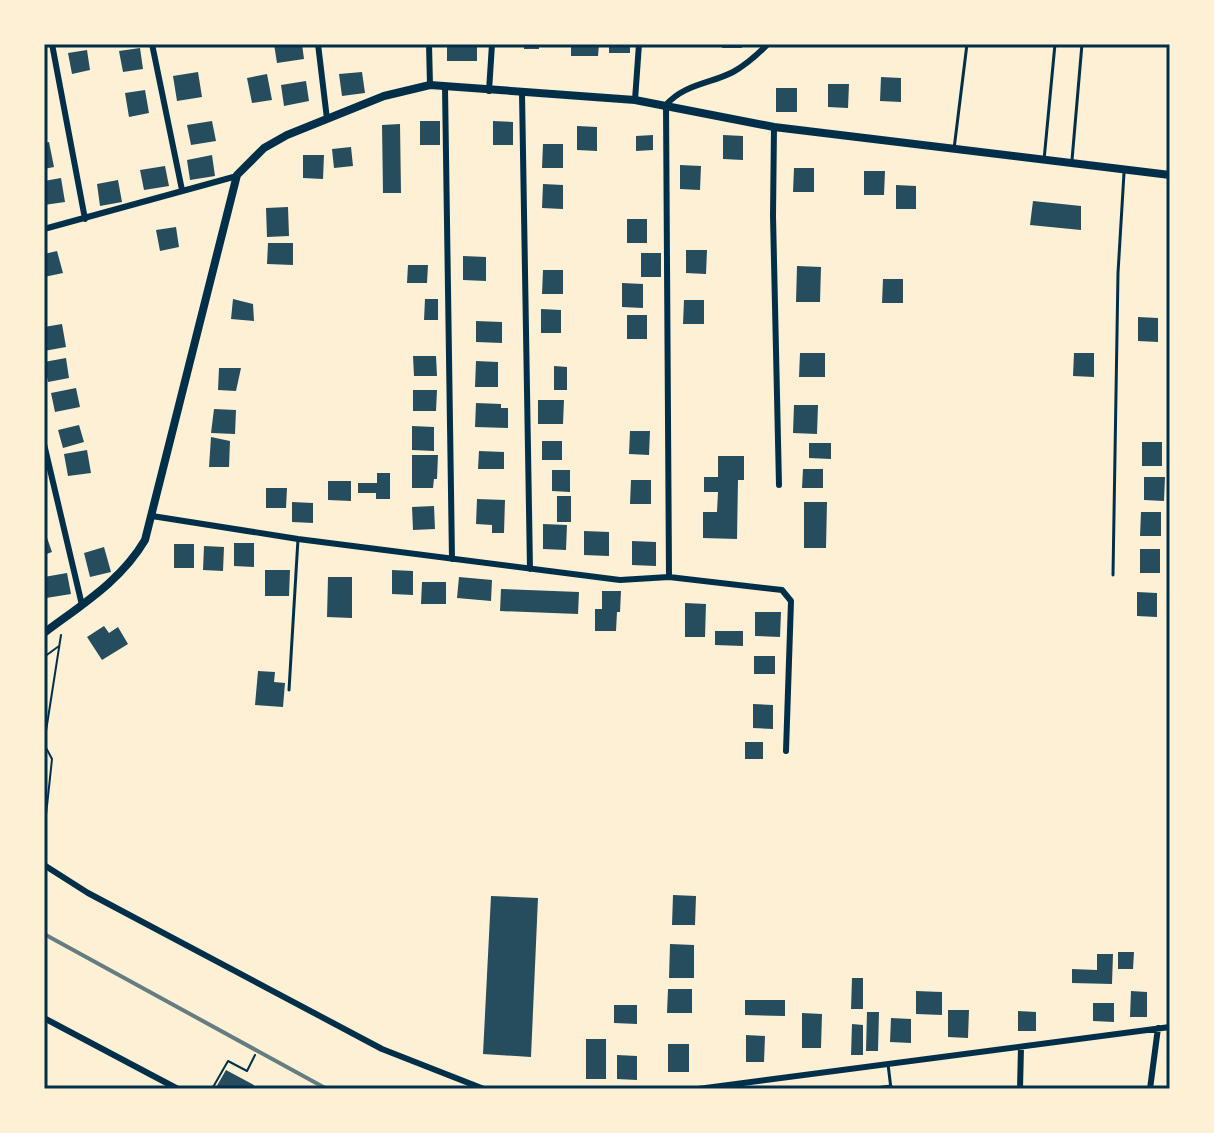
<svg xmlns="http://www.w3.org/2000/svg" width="1214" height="1133" font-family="'Public Sans',sans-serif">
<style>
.building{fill:#264d5e}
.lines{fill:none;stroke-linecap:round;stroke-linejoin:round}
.path{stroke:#003049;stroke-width:2}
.service{stroke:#003049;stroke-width:3}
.minor{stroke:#003049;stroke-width:6}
.secondary{stroke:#003049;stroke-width:8}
.rail{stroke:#657d81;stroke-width:4}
.neatline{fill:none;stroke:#003049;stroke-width:3}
</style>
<rect width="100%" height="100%" fill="#fdf0d5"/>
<path class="building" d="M274,44H302L304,59L277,63Z
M524,44H539V49H524Z
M571,44H599L598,56H571Z
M609,44H630V53H609Z
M722,44H742V48H722Z
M447,45H477V61H447Z
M140,48L143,69L123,72L119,51Z
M87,50L90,70L72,74L68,53Z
M198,72L202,97L177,101L173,76Z
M362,72L365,93L342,96L339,74Z
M267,74L272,100L252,103L247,78Z
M881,77L901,78V102L880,101Z
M306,81L309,101L284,106L281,85Z
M828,84H849L848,108L828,107Z
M776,88H797V112H776Z
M145,90L149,113L129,117L125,93Z
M212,121L216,141L191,145L187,125Z
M420,121H440V145H420Z
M493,121L513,122V145H493Z
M400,124L401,193H383L382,125Z
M577,126L597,127V151L577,150Z
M653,135V150L636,151V136Z
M723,135L743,136V160L723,159Z
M49,142L54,167L44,169V143Z
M543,144H563V168H542Z
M351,147L353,166L334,168L332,149Z
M212,155L215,176L190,180L187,160Z
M303,155H324L323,179L303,178Z
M680,165L701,166L700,190L680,189Z
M165,166L169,186L144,190L140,170Z
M794,168H814V192H793Z
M864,171H885L884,195H864Z
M61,178L65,202L44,205V181Z
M118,180L122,202L100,206L97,184Z
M543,184L563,185V209L542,208Z
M896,185L916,186V209H896Z
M1033,201L1081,206V230L1030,225Z
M288,207L289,236L267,237L266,208Z
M627,219H647V243H627Z
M176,227L179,247L160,251L156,230Z
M268,243H293V265L267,264Z
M686,250H707L706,274L686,273Z
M57,251L63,273L44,277V254Z
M641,253H661V277H641Z
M463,256L486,257V281L463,280Z
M408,265H428L427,283H407Z
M797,266L821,267L820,302H796Z
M543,270H563V294H542Z
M883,279H903V303H882Z
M622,283L643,284V308L622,307Z
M233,299L253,304L254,321L231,319Z
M425,299H438V320H424Z
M684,300H704V324H683Z
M541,309L561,310V333H541Z
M627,315H647V339H627Z
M1138,317L1158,318V342L1138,341Z
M476,321L502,322V343L476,342Z
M62,324L66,347L44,351V327Z
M800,353H825V377H799Z
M1074,353H1094V377L1073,376Z
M413,356H436L437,376H414Z
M66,358L69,378L48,382L44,362Z
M476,361L498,362V387H475Z
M554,366L567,367V390H554Z
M219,368H241L236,391L218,390Z
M76,388L80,407L55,412L51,393Z
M413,390H437L436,411H413Z
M538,400H564L563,424H538Z
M476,403L501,404V408H508V428L475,427Z
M794,405H818L817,434L793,433Z
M214,409L236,410L235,434L211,433Z
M79,425L84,442L63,448L58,430Z
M412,426L434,427V451L412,450Z
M630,431H650L649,455L629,454Z
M211,437L230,441L229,467H209Z
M542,441H562V460H542Z
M1142,442H1162V466H1142Z
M809,443H831V459L809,458Z
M87,450L91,473L68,476L64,454Z
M479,451L504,452V469H478Z
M412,455H438L437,479H434L433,488H412Z
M718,456H744V480H738L737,539L703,538V512H717L718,492H704V477H718Z
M803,469H823V488H802Z
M552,470H570V492L552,491Z
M377,473H390V499H376V493H358V483H377Z
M1144,477H1165L1164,501L1144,500Z
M631,480H651V504H630Z
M328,481H351V501L328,500Z
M266,488H287L286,508H266Z
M557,496H571V522H557Z
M477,499L505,500L504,533H492V525L476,524Z
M292,502L313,503V523L292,522Z
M804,502H827L826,548H804Z
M434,506L435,529L413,530L412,507Z
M1141,512H1161V536H1140Z
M543,524L567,525L566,550L543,549Z
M44,529L52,552L44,555Z
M584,531L609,532V556L584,555Z
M632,541L656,542V566L632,565Z
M234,543H254V567L234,566Z
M174,544H194V568H174Z
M204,546L224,547L223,571L203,570Z
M104,547L111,572L90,577L84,553Z
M1140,549H1160V573H1140Z
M265,570H290L289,596H265Z
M392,570L413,571V595L392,594Z
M67,573L71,594L46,598L44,577Z
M328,577H352V618L327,617Z
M459,577L492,580L491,601L457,598Z
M422,582H446V604H421Z
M501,589L579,592L578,614L500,611Z
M602,591H621L620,612H617L616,631H595V609H602Z
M1137,592L1157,593V617L1137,616Z
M685,603L706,604L705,637H685Z
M755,612H781L780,637L755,636Z
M104,626L109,633L118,627L128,644L102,660L87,637Z
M715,631H743V646L715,645Z
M754,656H775V674H754Z
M258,671L275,672L274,682L285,683L283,707L255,705Z
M753,704L773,705V729L753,728Z
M745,742H763V759H745Z
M673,895L696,896L695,925H672Z
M491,896L538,898L531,1057L483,1054Z
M670,944L694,945V978H669Z
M1118,952H1134L1133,969H1118Z
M1097,954H1113L1112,984L1072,983V969L1097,970Z
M852,978H863V1009H851Z
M668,989H692V1013H667Z
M916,991L942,992V1015L916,1014Z
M1131,991L1147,992V1017H1130Z
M745,1000H785V1016L745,1015Z
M1093,1003H1114V1022L1093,1021Z
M614,1005H637V1024L614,1023Z
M948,1010H969L968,1038L948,1037Z
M1018,1011L1036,1012V1031H1018Z
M867,1012H879L878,1051H866Z
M802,1013L822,1014L821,1048H802Z
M891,1018L911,1019V1043L890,1042Z
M852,1024L863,1025V1055H851Z
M746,1035L765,1036L764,1062H746Z
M586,1039H606V1079H586Z
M668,1044H689V1072H668Z
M617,1055L637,1056V1080L617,1079Z
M226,1070L254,1085L252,1089H215Z"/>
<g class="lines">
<path class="path" d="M44,657L59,646
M44,834L52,759L44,744L61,635
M212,1089L228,1061L247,1071L255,1055"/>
<path class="service" d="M954,149L967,44
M1044,160L1055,44
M1072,160L1082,44
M1113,575L1118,273L1124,173
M289,690L298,539
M888,1064L891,1089
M867,1089L891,1086"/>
<path class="minor" d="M52,44L85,219
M152,44L182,190
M318,44L327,119
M429,44L430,85
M445,87L452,559
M489,91L492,44
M522,93L530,569
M635,100L639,44
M774,127L773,216L779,485
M44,229L237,176
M44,444L82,605
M152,516L298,539L620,580L669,577L782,590L791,601L786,751
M669,577L666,105C684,84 710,84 733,72C746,65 758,54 768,44
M44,865L88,893L382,1049L484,1089
M44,1018L178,1089
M698,1089L1170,1027
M1020,1089L1021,1047
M1150,1089L1158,1028"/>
<path class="secondary" d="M44,633C81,605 121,581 145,540L237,175L264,148L287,135L384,96L430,85L635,100L774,127L1170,175"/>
<path class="rail" d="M44,934L327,1089"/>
</g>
<rect width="1214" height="1133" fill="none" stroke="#fdf0d5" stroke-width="92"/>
<rect x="46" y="46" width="1122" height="1041" class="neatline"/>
</svg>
